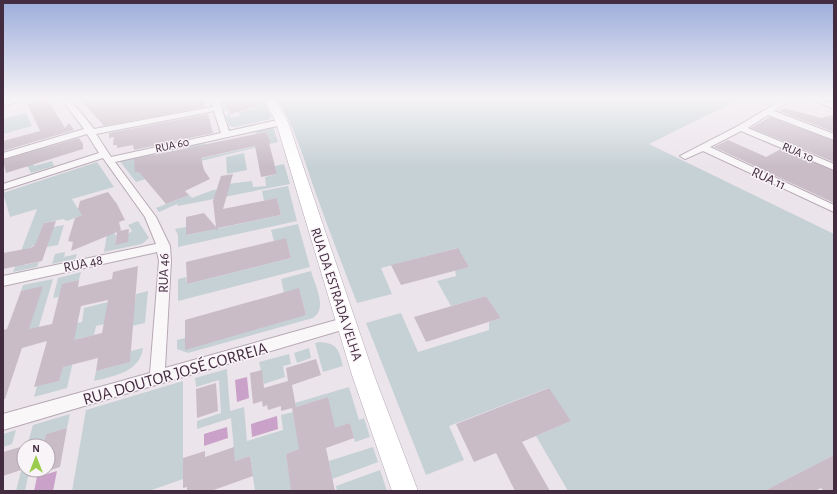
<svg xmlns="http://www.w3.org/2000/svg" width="837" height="494" font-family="'Alegreya Sans',sans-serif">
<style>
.green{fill:#c6d1d5}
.water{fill:#caa1c8}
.building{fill:#c9bcc6;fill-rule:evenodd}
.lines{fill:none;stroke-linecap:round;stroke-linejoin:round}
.street-casing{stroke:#b6a9b4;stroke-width:2}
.secondary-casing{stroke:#b6a9b4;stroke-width:1}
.street{fill:#faf7f9;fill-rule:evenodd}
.secondary{fill:#fff;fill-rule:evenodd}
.labels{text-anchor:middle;stroke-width:3;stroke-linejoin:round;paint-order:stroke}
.far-street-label{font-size:12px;fill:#442c40;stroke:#f9f4f8}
.street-label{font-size:14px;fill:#442c40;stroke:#f9f4f8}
.near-street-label{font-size:17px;fill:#442c40;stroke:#f9f4f8}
</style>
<rect width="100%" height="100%" fill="#ece4eb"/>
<path class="green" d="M233,98L235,102L252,98H262L271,116L270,119L235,127L229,126L225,115L230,114L231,118L240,116L239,112L253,109L255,107L253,103L224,111L220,101Z
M277,98H742L649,144L834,234V455L764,491H568L536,436L571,421L548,388L449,426L464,460L426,475L366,323L401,313L418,352L489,330V322L501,318L486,296L451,306L437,281L456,276L455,270L469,267L457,248L381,268L392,294L357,303C343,267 329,230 316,194C305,162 295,127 277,98Z
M26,113L32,126L3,134V119Z
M269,126L273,127L278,142L201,161L189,156L186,146L205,143V145L198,159L271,143L266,132L256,134L255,132L258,131L257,129Z
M42,148L43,151L29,155L34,166L52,161L54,166L31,173L22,154Z
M153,153L154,156L135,161V172L144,170L149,178L136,182L119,160Z
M244,153L247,170L227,174L226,157Z
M97,162L114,187L72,199L80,212L95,210L67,221L63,219L44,223L42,229L64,225L58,245L47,247L48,242L32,246L24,265L39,262L37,267L13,272L37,209L10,217L3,193Z
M284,164L290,184L178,206L177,204L159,212L156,208L189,195L192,198L213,190L227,189V184L252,181L253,187L266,186L265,177L277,174L275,166Z
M288,186L297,221L178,247V235L175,229L186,227L187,235L281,215L277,198L264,201L262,191Z
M138,221L149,238L142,244L104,252L107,234L113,231L116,236L115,244L132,231L128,225Z
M298,224L310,267L178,301V279L186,277L187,284L291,258L286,239L274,241L271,230Z
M65,252L64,257L77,254L75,259L52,264L55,254Z
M311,271C315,286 328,308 313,318L188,353L177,349V340L185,338L306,315L299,289L284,293L281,279Z
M81,272L79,280L63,284L59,297L53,298L58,278Z
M53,279L37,333L18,338L42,287L21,291L23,285Z
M148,291L145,323L132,326L133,317L96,326L94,335L78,339L67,388L34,397L37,386L59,381L66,353L77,323L82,322L84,308L108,302L107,309L135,302L136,294Z
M319,342C338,343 339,350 343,366L323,372L315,343Z
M143,348C140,372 114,376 94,381L96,371L129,362L131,351Z
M309,348L311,358L297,363L294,353Z
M289,354L291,364L283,366L285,377L264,384L259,362Z
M227,369L230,411L244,407L247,441L283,430L281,415L293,412L296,430L328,397L296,407L295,403L349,387L359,420L364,418L370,437L355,442L350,423L323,440L286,454L291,487L331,472L329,461L373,447L378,462L300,491H255L250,456L235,461L231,418L197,429V421L221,413L219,380L196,387L195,378Z
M183,381V479L149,491H72L86,410Z
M70,414L67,428L46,434L43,446H27L33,425Z
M16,430L12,444L3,447V434Z
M24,459V470H38L37,474L28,477L25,491H16Z
M380,470L387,491H337L336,486Z"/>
<path class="water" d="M247,377L249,398L237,402L235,380Z
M277,416L278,429L252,437L251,424Z
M227,427L228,438L204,446V434Z
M57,471L53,491H34L37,477Z"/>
<path class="building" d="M79,98H194V100L203,98L206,107L104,126Z
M224,98H250L255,107L230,114Z
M47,99L65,128L69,123L74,130L3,151V141L40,131L27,103Z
M785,108L821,118L834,115V132L779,111Z
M208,114L213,133L134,150L133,145L117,148V145H113L114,137L109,138V133Z
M770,117L834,141V162L751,128Z
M266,132L271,143H269L277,174L261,177L255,146L201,158L204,170L210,179L185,191L189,195L166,204L139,172H135L134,159Z
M79,138L83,144V149L6,173L3,160Z
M728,140L766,157L781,149L834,171V203L714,147Z
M233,174L223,209L277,198L281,215L218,228L217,231L216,229L186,235V217L204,213L216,227L213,201L221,176Z
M108,192L117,204L125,220L119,222L121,230L119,231L129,229L128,242L115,245L117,232L71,251L73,242L68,241L75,218L82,215L78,209L80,201Z
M56,221L42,261L3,269V253L31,248L35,245L44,223Z
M286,238L291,258L187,284L186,262Z
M458,248L469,267L401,285L391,265Z
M138,266L130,362L96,371L98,358L63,367L59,381L34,387L47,341L22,348L5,399H3V330L7,329L21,291L43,286L29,329L52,324L62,284L79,280L78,287L112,279L113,272ZM108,300L102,333L74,340L81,306Z
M299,288L306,315L185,350V320Z
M486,296L501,318L426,342L414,317Z
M316,359L321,375L292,385L296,407L328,397L335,428L350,423L354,438L326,448L335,491H291L286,454L299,449L292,408L281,411V406L268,410L267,405L263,407L262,401L253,404L250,373L262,370L264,388L288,381L286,368Z
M216,383L218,411L197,418L196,389Z
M549,388L571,421L522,442L550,491H515L496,453L474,462L456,424Z
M67,428L60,467L48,471V446H43L46,434Z
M24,446V459L21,470L3,476V452Z
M234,447L235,461L250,456L253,476L211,491H187V487L183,488V458L205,451V457Z
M834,455V491H824L821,488L815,491H764Z"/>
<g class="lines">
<g class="street-casing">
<path id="street" d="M19,98H32L3,106V102Z
M61,98H69L94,129L213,107L210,98H218L229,131L282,119L286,122L282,125L115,162L156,217L170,246L171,261L165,368L347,317L352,319L354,323L352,327L3,430V414L150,373L159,261L157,252L3,286V276L156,244L145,217L103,158L3,190V184L99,153L87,134L3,159V153L84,129ZM214,111L221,133L111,157L96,134Z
M785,98H794L774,111L834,134V140L768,115L748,128L834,164V170L741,131L710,147L834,205V212L703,151L685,159L680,156L738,126Z
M809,98H819L834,104V109Z"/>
</g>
<g class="secondary-casing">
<path id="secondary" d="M264,98H275L288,122L374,375L418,491H392L352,375L276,122Z"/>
</g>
<use href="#street" class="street"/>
<use href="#secondary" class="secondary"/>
</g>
<linearGradient id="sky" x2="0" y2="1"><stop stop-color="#9cacdb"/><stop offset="0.59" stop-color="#f6f3f6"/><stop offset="1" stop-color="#f6f3f6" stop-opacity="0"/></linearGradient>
<rect width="837" height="167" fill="url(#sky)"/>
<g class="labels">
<g class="far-street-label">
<text transform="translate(172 145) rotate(-12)" y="4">RUA 60</text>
<text transform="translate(798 152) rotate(23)" y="4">RUA 10</text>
</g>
<g class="street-label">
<text transform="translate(769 178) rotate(25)" y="5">RUA 11</text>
<text transform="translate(83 263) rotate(-12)" y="5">RUA 48</text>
<text transform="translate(163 273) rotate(-89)" y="5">RUA 46</text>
<text transform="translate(337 294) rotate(72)" y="5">RUA DA ESTRADA VELHA</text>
</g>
<g class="near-street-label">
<text transform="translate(175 373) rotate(-16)" y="6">RUA DOUTOR JOSÉ CORREIA</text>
</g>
</g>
<rect width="837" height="494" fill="none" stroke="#442c40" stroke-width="8"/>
<g transform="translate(36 458)"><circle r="19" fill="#f9f4f8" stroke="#b1a4ae"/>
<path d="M0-3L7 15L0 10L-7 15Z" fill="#9bcc4e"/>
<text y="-6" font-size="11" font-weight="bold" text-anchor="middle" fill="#442c40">N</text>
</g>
</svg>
